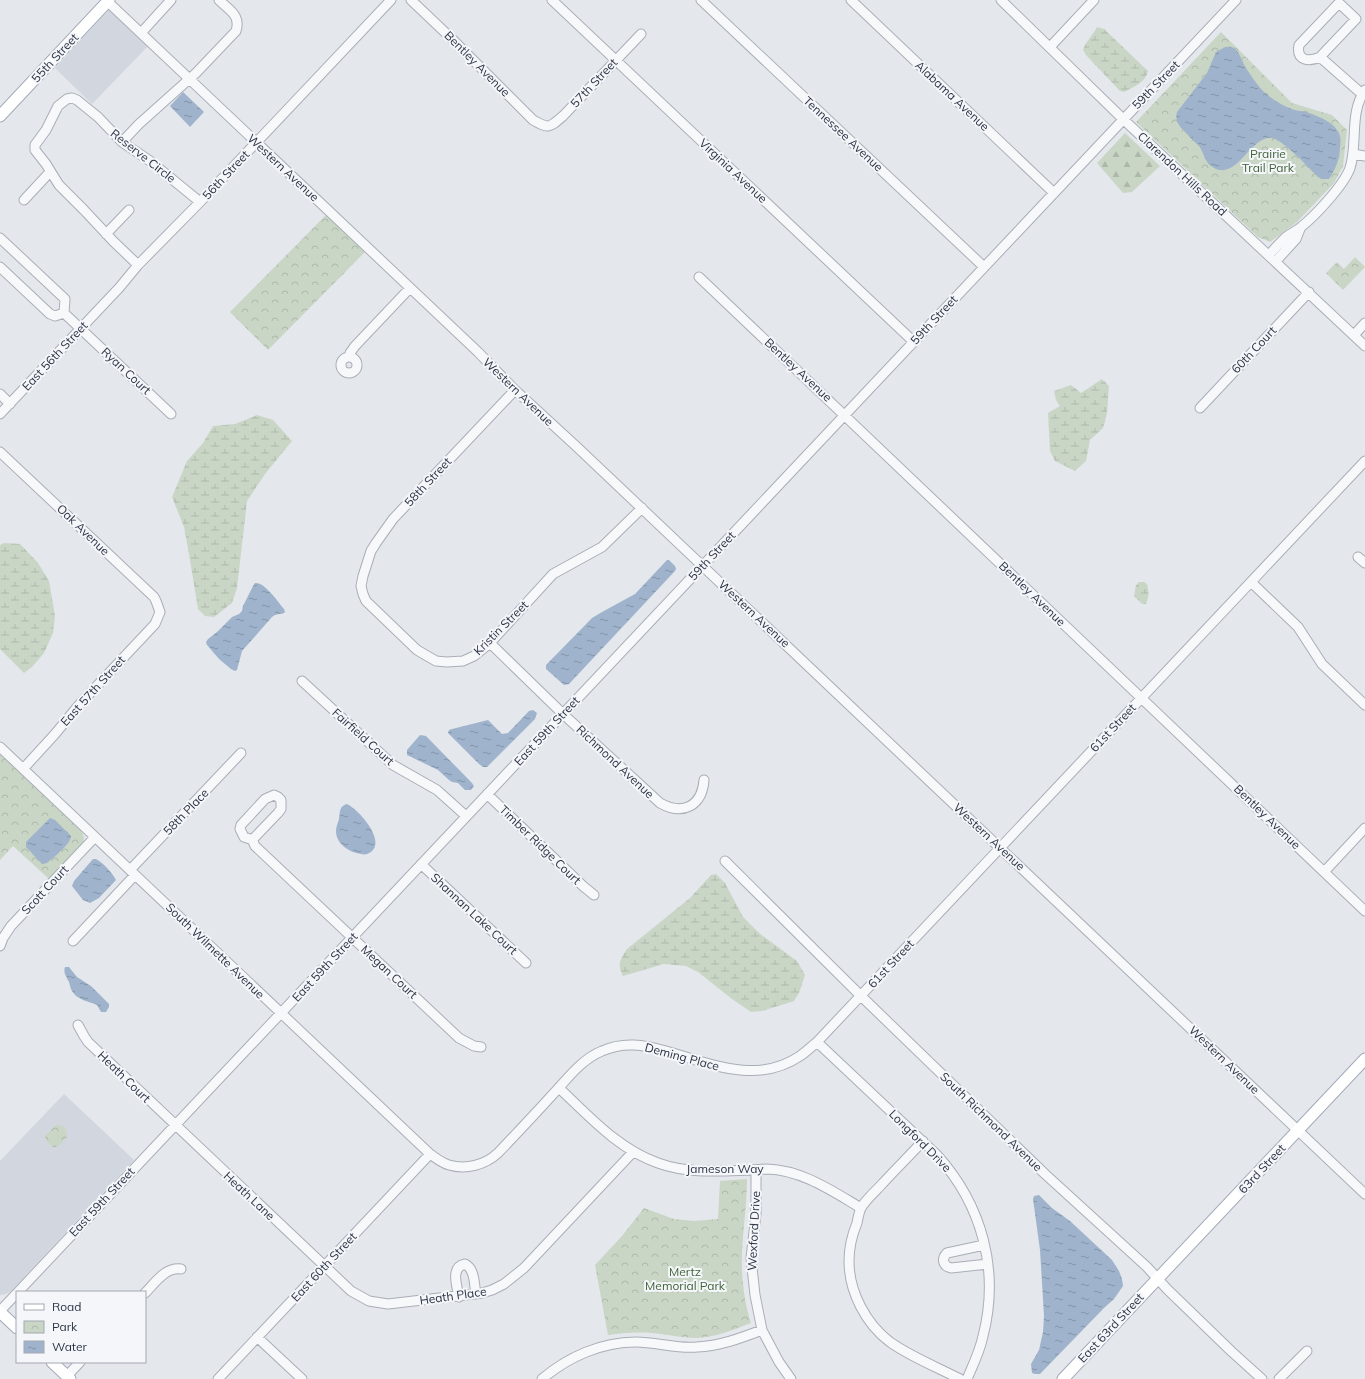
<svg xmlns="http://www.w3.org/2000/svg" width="1365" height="1379" font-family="Mulish,sans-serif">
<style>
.built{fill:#d2d6de}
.forest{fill:url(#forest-firs)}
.wetland{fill:url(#wetland-marsh)}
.park{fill:url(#park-crowns)}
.water{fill:url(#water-ripples)}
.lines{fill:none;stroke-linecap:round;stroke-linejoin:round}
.minor-casing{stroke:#a9aeb7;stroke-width:11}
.major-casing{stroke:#a3abb8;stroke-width:13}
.minor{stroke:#f7f8fa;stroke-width:9}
.major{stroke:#fff;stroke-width:11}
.labels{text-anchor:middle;stroke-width:4;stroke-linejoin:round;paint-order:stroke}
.street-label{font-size:12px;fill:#2b3445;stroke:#f4f6f9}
.park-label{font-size:12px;fill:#3f6138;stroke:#f4f6f9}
</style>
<defs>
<pattern id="forest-firs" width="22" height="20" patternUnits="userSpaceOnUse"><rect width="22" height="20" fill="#c9d6c5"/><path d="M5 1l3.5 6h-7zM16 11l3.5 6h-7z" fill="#adb8ab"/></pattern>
<pattern id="wetland-marsh" width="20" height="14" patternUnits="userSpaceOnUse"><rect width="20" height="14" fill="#c9d6c5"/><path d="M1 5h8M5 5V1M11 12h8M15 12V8" fill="none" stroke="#adb8ab"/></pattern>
<pattern id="park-crowns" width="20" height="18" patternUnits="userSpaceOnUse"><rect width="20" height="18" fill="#c9d6c5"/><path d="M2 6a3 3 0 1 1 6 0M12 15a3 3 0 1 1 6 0" fill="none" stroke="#adb8ab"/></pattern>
<pattern id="water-ripples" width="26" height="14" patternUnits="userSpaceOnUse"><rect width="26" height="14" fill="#9fb4cc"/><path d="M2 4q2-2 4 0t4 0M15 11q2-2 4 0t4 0" fill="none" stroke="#8293a7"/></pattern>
</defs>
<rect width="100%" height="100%" fill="#e4e7ec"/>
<path class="built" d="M109,10L148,46L92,104L55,68Z
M64,1094L134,1160L11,1291L6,1294L0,1295V1161Z"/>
<path class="forest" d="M1125,133L1160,166L1132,192L1123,193L1097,163Z"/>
<path class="wetland" d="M1097,27L1104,29L1148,71C1146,82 1134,87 1124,92L1120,91L1086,55L1083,50C1086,41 1093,35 1097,27Z
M1102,379L1109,386L1107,413L1103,428L1090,440L1086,461L1075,471L1055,461L1050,451L1048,413L1060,406L1056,400L1054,391L1071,385L1081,393Z
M257,415L273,420L292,441L265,474L247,501L237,588L232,603L214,617L205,616L198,609L189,554L184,527L172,497L187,461L203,443L213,426L235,424Z
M4,543L20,544L38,563L49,581L55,616L53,633L44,653L32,667L24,673L0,649V545Z
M1139,582H1144L1147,584C1149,591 1149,597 1146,604H1142L1134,596L1136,585Z
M716,874L725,883L743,917L759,933L797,961L805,975L799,993L794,1001L762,1011L751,1012L732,999L698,972L686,966L664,964L623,976C617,965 620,959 627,949L690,898L711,875Z"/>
<path class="park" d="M1221,32L1292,103L1332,115L1347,130L1343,166L1334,183L1297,222L1270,242L1258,237L1136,122Z
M327,214L365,252L268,350L230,312Z
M1355,257L1365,267L1343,290L1326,273L1337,262L1344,269Z
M0,754L81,831L84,837L83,843L80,846L49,879L13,846L0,860Z
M56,1125L63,1126L66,1130L67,1137L61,1144L54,1148L46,1141L45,1136Z
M747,1179C747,1204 743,1228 742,1253C741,1276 744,1301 751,1323C733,1330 716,1337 697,1338C681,1338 667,1334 651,1333C636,1332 622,1333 608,1335L595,1265L622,1236L644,1208L674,1219L694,1221L718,1219L720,1181Z"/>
<path class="water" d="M1225,47C1228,47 1231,46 1234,48C1240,52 1242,62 1246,68C1251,76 1258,86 1265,93C1273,100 1283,106 1294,110C1298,111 1302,111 1306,112C1315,115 1332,121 1337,130C1341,135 1341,141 1340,148C1340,159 1335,170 1329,179H1321L1316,175C1307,166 1283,140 1272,138C1250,135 1236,185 1211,166C1204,161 1204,152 1199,146C1195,142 1191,139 1188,135C1181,128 1174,122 1177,112L1207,73L1216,52Z
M183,92L204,112L190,127L170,106Z
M667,560H669L675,566L676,569L675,571L569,684L564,685L546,669V665L548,663L592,618L602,612L635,594Z
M255,583C265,582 278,602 284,609L285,612L284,613L275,615L272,617L242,651L237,670L235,671L231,669L219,659L207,645L206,642L208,639L217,632L232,617L239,614L242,611L243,606L253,586Z
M533,710L537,713L535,719L487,767H483L479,764L448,733L449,730L452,729L488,720L502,734L508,733L529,711Z
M420,735L426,736L472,783L474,786L471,790H465L458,783L452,782L449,780L438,770L407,755V750Z
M347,804C358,809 385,839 372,851C369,854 365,855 361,854C349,852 336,844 336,831C336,826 338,823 339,819C340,812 339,806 347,804Z
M50,818L55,820L71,836C71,844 54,857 47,863L42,864L26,847V842Z
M93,859H96C103,863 112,872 116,880L99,898L90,903L83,900L72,886L74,881Z
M65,967H69L77,977L91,986L109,1004V1007L106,1012H101L97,1005C88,1001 77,1000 72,991C70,988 70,985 69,982C66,976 63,973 65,967Z
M1039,1195L1052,1208L1070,1221L1112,1260L1119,1271L1122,1279L1123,1286L1114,1299L1104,1308L1040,1374H1035L1032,1373L1031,1364L1039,1350L1043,1332L1044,1316L1040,1250L1033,1199L1034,1196Z"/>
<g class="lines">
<g class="minor-casing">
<path id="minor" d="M411,0L451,38L533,120C549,129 549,128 563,116L641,34
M552,0L914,342
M701,0L984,267
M851,0L1054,193
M1001,0L1123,119L1365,346
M108,2L478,352L515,390L577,447L1365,1194
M141,33L171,0
M1050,47L1094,0
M1320,57L1356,19L1339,3L1299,45C1296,61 1309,62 1320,57L1362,94
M122,142L139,124L196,73L236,31C241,15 229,10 219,0
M1353,154L1365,156
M24,200L50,172
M106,234L129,210
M0,238L65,299L64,313
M1269,255C1274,249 1280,243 1286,237C1291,233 1297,231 1301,227C1315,216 1344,185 1350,168C1358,143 1349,113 1365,90
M1276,261L1296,239L1300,229
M138,265L113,241L84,210L59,185L46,164L35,150V145L46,130L58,106L67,99L72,98L77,100L98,117L122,142L150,161L200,202
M0,267L50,314L55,316L64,313
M699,277L1365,911
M64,313L171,414
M1354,335L1365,323
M341 365a8 8 0 1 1 16 0a8 8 0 1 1-16 0Z
M349,357L350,353L355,346L410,288
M515,390L393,519L376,543L371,551L363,576L361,586L363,594L366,601L417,650L436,661L447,662L463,661L474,656L490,643L553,574L602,547L642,508
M0,394L10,404
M1200,408L1309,292
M0,414L119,288L138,265L200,202L391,0
M0,452L154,597L156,601L160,612L155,624L78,706L55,734L23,769
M1358,557L1365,563
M1251,582L1298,627L1322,664L1365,705
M490,643L563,714L660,803C683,816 702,806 704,780
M302,681L393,765L437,790L466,816
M0,747L430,1154C436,1158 442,1163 449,1165C466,1170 485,1165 498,1153C517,1133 536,1113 554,1093C568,1078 582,1059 602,1051C624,1041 644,1045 666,1051C711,1064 757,1085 800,1056C806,1052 811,1047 817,1042L1365,461
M487,794L583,886L594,895
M274,795L278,797L281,800V809L278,813L254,838L250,839L244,837L240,829L241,825L265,799Z
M252,839L255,846L459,1038L474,1046L481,1047
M725,861L861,996L1045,1174L1147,1267L1167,1289L1231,1351L1262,1379
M421,864L526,963
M130,870L241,753
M1324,872L1365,828
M73,941L135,875
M0,946L3,938L11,926L95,837
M78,1025L84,1036L88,1042L351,1291L369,1301L388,1304L482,1293L492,1290L504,1284L524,1268L633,1152
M817,1042L937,1155C982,1205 1000,1270 983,1336C980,1351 973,1365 967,1379
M559,1088C589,1116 618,1149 658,1163C688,1174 720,1171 751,1170C756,1170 762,1169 767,1169C802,1170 832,1191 861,1208
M923,1141C910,1155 896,1169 883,1183C876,1191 866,1199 861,1208C859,1212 858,1218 857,1223C852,1235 849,1248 849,1261C849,1292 866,1324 890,1342C911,1357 937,1367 960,1379
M756,1170V1214L751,1258L755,1295L762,1330L779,1362L791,1379
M984,1245L947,1253C941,1259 943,1266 951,1268L988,1264
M18,1292L1236,0
M145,1293C155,1283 165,1267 181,1269
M459,1297C457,1286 450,1267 465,1264C475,1269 474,1284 476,1294
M0,1311L17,1293
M257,1337L302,1379
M67,1376L80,1362
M218,1379L430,1154
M542,1379C568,1357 601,1342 636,1342C656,1342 678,1349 697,1347C720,1346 741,1338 762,1330
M1279,1379L1307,1351"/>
</g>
<g class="major-casing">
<path id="major" d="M0,116L109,0
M0,1312L17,1328
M52,1362L70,1379
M1063,1379L1365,1059"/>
</g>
<use href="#minor" class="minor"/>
<use href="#major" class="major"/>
</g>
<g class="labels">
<g class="street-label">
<text transform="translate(55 58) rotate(-47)" y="4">55th Street</text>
<text transform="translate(477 64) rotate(45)" y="4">Bentley Avenue</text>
<text transform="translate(594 83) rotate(-47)" y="4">57th Street</text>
<text transform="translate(1156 85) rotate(-46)" y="4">59th Street</text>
<text transform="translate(952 96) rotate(43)" y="4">Alabama Avenue</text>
<text transform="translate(843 134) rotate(43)" y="4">Tennessee Avenue</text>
<text transform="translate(143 156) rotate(38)" y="4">Reserve Circle</text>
<text transform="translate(283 168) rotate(43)" y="4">Western Avenue</text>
<text transform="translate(733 171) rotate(43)" y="4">Virginia Avenue</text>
<text transform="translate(1182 174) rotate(43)" y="4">Clarendon Hills Road</text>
<text transform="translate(226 175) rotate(-47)" y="4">56th Street</text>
<text transform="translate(934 320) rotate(-47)" y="4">59th Street</text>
<text transform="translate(1254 350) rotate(-47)" y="4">60th Court</text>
<text transform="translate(55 356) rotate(-47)" y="4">East 56th Street</text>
<text transform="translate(798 370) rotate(43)" y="4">Bentley Avenue</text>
<text transform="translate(126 371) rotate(43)" y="4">Ryan Court</text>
<text transform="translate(518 392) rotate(44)" y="4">Western Avenue</text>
<text transform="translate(428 482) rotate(-47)" y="4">58th Street</text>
<text transform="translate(83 530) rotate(44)" y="4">Oak Avenue</text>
<text transform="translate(712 556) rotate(-47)" y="4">59th Street</text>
<text transform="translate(1032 594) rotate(44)" y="4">Bentley Avenue</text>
<text transform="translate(754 614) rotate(43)" y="4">Western Avenue</text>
<text transform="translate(501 628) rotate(-45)" y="4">Kristin Street</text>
<text transform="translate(93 691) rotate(-48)" y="4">East 57th Street</text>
<text transform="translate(1113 728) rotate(-47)" y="4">61st Street</text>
<text transform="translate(547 731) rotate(-47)" y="4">East 59th Street</text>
<text transform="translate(363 737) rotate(42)" y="4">Fairfield Court</text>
<text transform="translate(615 762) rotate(43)" y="4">Richmond Avenue</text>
<text transform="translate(186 812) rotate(-46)" y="4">58th Place</text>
<text transform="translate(1267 817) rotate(44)" y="4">Bentley Avenue</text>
<text transform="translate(989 837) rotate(43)" y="4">Western Avenue</text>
<text transform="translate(540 845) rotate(44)" y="4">Timber Ridge Court</text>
<text transform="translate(45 890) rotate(-47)" y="4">Scott Court</text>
<text transform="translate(474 914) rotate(43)" y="4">Shannan Lake Court</text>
<text transform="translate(215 951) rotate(44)" y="4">South Wilmette Avenue</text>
<text transform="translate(891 964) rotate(-47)" y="4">61st Street</text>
<text transform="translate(325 967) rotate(-47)" y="4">East 59th Street</text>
<text transform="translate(389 972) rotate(43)" y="4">Megan Court</text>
<text transform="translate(682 1057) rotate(15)" y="4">Deming Place</text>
<text transform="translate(1224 1060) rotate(44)" y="4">Western Avenue</text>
<text transform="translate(124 1077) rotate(44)" y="4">Heath Court</text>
<text transform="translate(991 1122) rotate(44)" y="4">South Richmond Avenue</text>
<text transform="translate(920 1141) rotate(45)" y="4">Longford Drive</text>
<text x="725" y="1173">Jameson Way</text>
<text transform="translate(1262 1169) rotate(-47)" y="4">63rd Street</text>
<text transform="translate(249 1196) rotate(43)" y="4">Heath Lane</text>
<text transform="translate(102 1202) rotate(-47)" y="4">East 59th Street</text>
<text transform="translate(754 1231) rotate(-87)" y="4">Wexford Drive</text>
<text transform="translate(324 1267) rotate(-47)" y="4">East 60th Street</text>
<text transform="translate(453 1296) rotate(-8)" y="4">Heath Place</text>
<text transform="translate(1111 1328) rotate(-47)" y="4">East 63rd Street</text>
</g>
<g class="park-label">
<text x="1268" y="158">Prairie<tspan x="1268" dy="14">Trail Park</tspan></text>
<text x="685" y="1276">Mertz<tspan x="685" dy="14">Memorial Park</tspan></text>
</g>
</g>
<rect x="16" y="1291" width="130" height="72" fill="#f4f6f9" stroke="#a4a8b1"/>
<rect x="24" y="1304" width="20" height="6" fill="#ffffff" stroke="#a4a8b1"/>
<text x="52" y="1311" font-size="12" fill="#2b3445">Road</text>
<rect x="24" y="1321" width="20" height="12" fill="url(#park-crowns)" stroke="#a4a8b1"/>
<text x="52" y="1331" font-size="12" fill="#2b3445">Park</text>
<rect x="24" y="1341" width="20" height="12" fill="url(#water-ripples)" stroke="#a4a8b1"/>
<text x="52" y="1351" font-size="12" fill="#2b3445">Water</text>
</svg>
